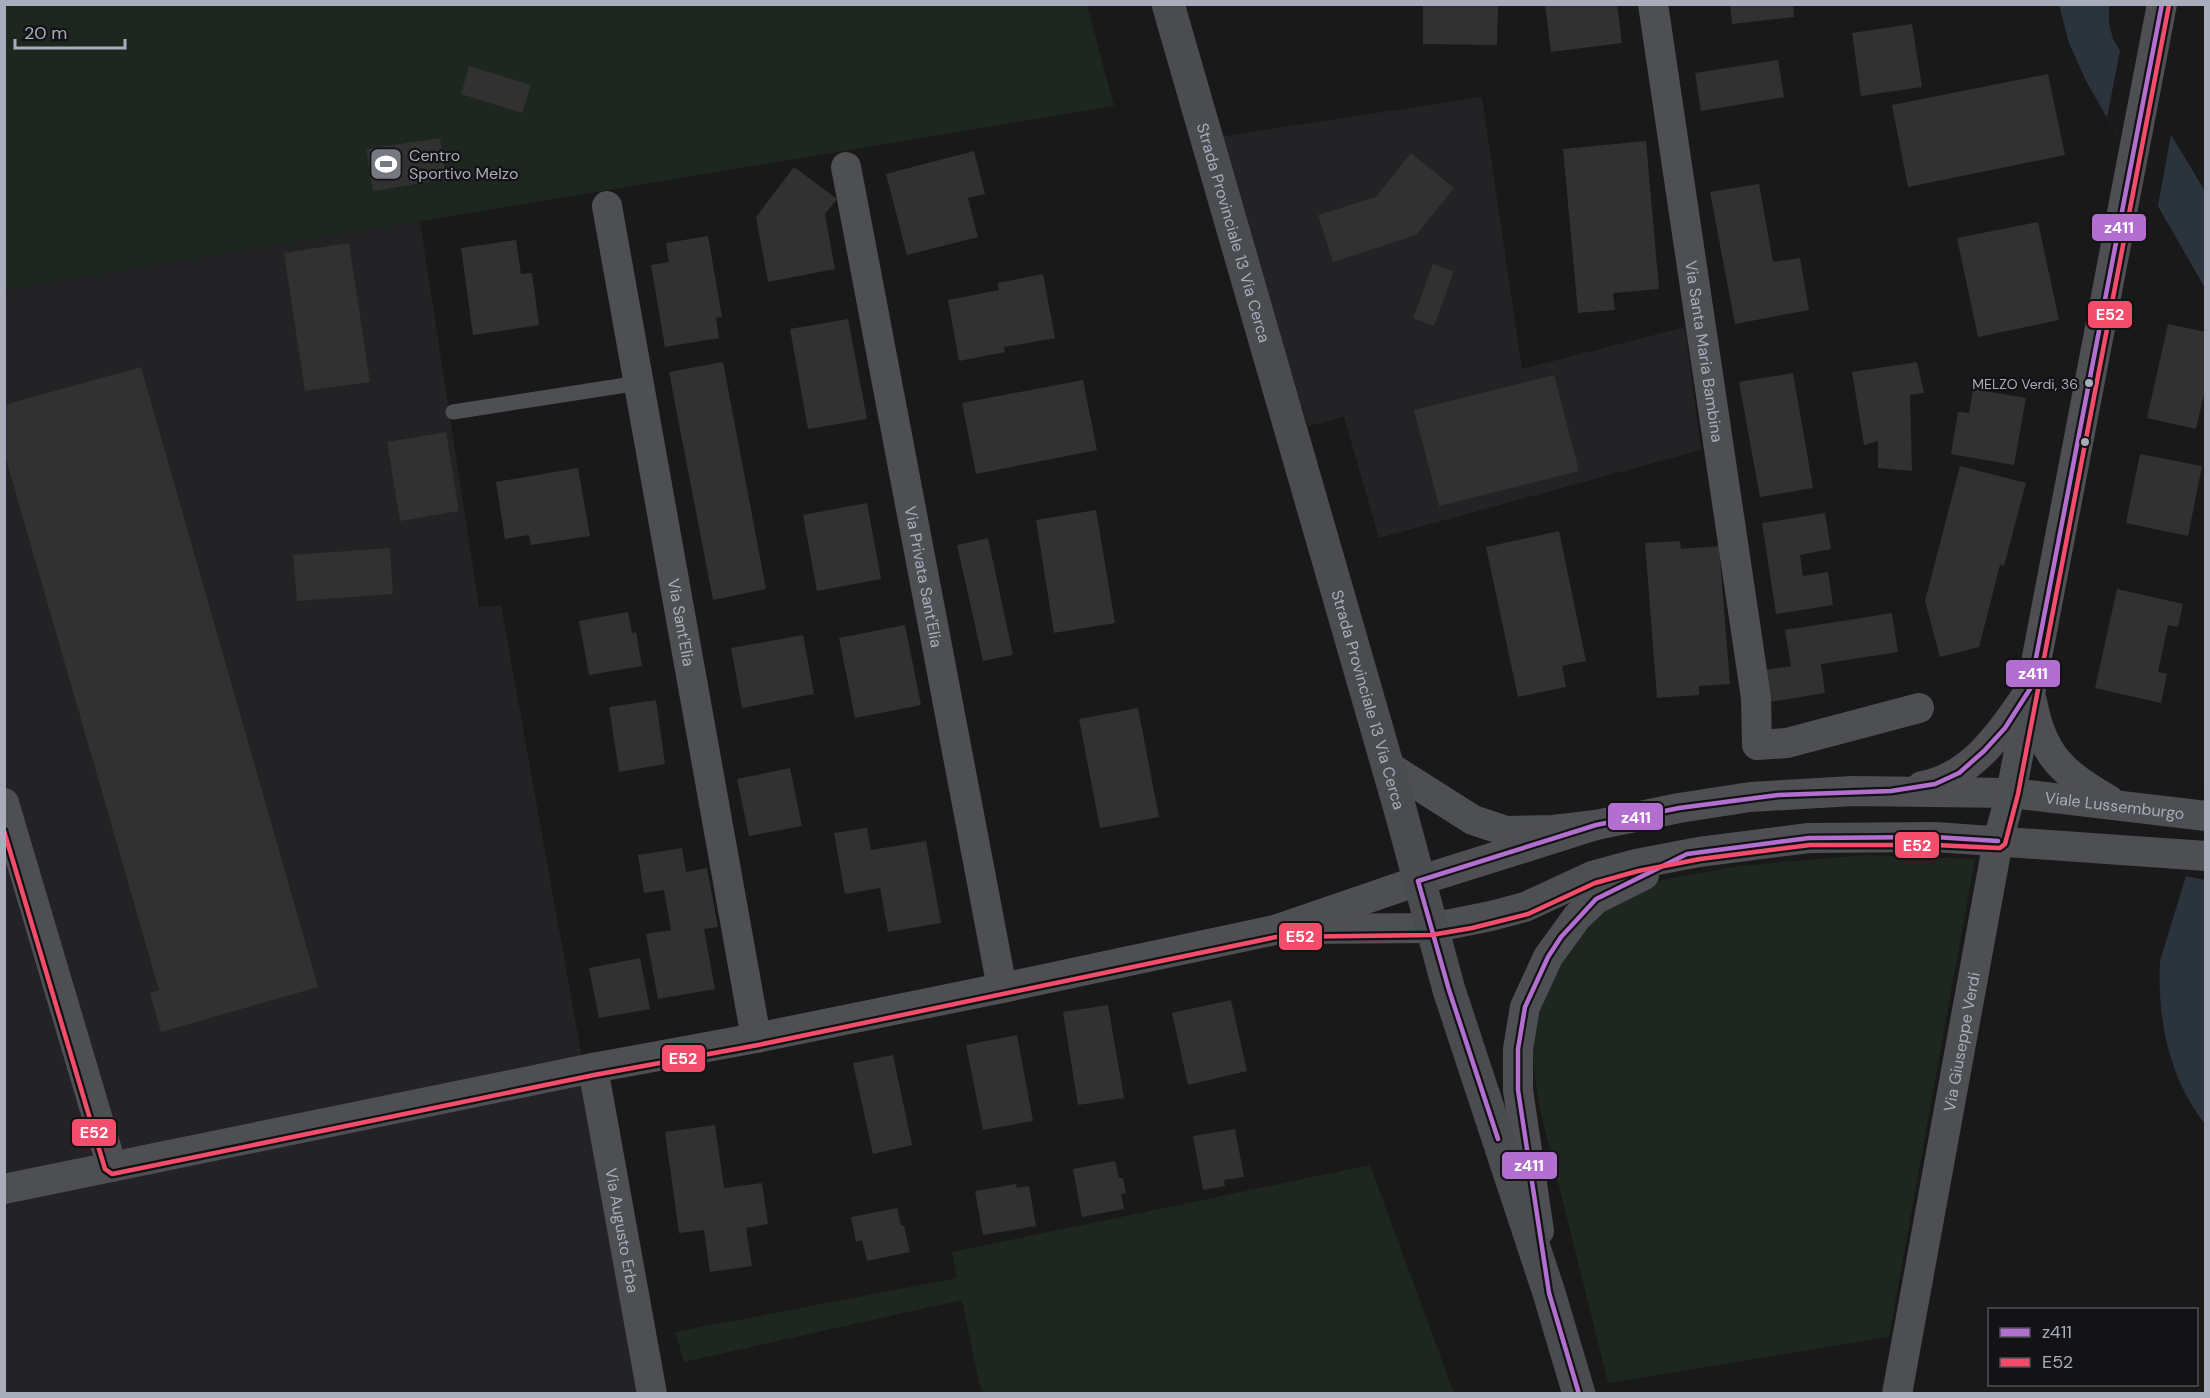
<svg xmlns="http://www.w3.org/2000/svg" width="2210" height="1398" font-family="'DM Sans',sans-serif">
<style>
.built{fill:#232325}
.green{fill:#1e2620}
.water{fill:#2b333c}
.pier{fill:#191919}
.building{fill:#313131}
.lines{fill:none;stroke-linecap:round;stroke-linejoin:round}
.lane{stroke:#4e4f53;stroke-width:15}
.street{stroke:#4e4f53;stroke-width:30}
.primary{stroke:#4a4c4f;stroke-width:33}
.bus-1-casing{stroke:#131315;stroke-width:9}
.bus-2-casing{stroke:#131315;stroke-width:9}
.bus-1{stroke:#b36fd0;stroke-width:4.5}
.bus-2{stroke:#f44d6c;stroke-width:4.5}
.bus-dot{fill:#a9adbb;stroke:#131315;stroke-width:2}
.labels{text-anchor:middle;stroke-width:4.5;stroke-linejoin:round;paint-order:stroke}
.bus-label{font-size:14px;fill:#a9adbb;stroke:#131315;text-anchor:end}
.poi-label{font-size:16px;fill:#a9adbb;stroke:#131315;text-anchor:start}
.street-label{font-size:16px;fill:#a9adbb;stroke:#131315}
.line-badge{stroke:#131315;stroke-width:2}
.badge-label{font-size:16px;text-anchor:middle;font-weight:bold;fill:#fff}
</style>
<rect width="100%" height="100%" fill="#191919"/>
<path class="built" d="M1482,97L1522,369L1685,327L1701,450L1379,538L1344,417L1308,426L1218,137Z
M420,221L479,607L501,605L642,1393L5,1394V290Z"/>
<path class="green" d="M4,5H1087L1114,106L5,290Z
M1866,855L1975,859L1889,1337L1608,1383L1539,1106L1531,1047L1538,998L1592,915L1651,882L1739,866Z
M1370,1165L1454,1393H985L980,1387L962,1300L684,1362L675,1332L957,1278L952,1252Z"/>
<path class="water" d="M2059,5H2109V23L2113,39L2205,191V288L2086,81L2069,43Z
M2205,776V1124C2169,1078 2157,1019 2160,961L2186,876Z"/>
<path class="pier" d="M2120,51L2171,134L2158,206L2107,117Z
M2203,781H2206L2205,880L2186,876Z"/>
<path class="building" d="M1545,4H1617L1622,43L1551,52Z
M1730,4H1793L1794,17L1732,24Z
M1423,5H1498L1497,45L1423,44Z
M1912,24L1922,87L1861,96L1852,33Z
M1778,60L1784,97L1701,111L1695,73Z
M469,66L531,85L522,113L461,94Z
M2048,74L2065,155L1908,187L1892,105Z
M440,138L446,179L373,191L366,149Z
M1646,141L1659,289L1613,293L1615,310L1578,313L1563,149Z
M974,151L985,194L968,198L978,237L907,255L886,174Z
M1411,153L1454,188L1416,235L1333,262L1318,215L1376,197Z
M794,167L837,199L825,214L835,269L768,282L756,217Z
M1759,184L1773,262L1800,258L1809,310L1735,324L1710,192Z
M2038,222L2059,320L1978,337L1957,238Z
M708,236L722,317L716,318L719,338L665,347L651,265L669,262L666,243Z
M516,240L521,274L532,273L539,325L473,335L461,248Z
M349,243L370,382L305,391L284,253Z
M1433,264L1454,271L1434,326L1413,318Z
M1043,274L1055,338L1004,347L1005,352L959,361L948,300L999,290L997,283Z
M848,319L867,419L808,429L790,329Z
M2168,324L2206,332V385L2196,429L2147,418Z
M723,362L766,589L713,600L669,372Z
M1917,362L1924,393L1910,395L1912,471L1878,468V441L1864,445L1852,372Z
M141,367L318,987L161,1032L150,993L159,990L4,452V405Z
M1793,373L1813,488L1760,497L1739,382Z
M1554,375L1579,471L1439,506L1414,410Z
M1083,380L1097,450L976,474L962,403Z
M1973,389L2026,398L2014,465L1951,454L1958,412L1969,413Z
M446,432L459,511L400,521L387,442Z
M2140,454L2202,466L2188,536L2126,523Z
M1960,466L2026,483L2004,566L2000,565L1979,647L1940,657L1925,601Z
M578,468L590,536L531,545L529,535L505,539L496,482Z
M867,503L881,579L817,591L803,515Z
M1096,510L1115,623L1054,633L1036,520Z
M1825,513L1831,549L1800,555L1803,576L1828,572L1833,605L1776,614L1762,523Z
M1559,531L1586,661L1562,666L1566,687L1518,697L1486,547Z
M988,538L1013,655L983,661L957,545Z
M1680,541L1681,549L1719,546L1730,684L1699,686V695L1657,698L1645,543Z
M390,548L393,594L297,601L293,555Z
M2117,589L2183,604L2178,627L2168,625L2158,672L2167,674L2161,703L2095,688Z
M628,612L632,633L636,632L642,666L589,675L579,621Z
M1892,613L1898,652L1821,664L1825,693L1770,702L1765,670L1791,666L1785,630Z
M905,625L921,705L855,718L839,638Z
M803,635L814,694L742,708L731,648Z
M656,700L665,764L619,772L609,707Z
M1138,708L1159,817L1100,828L1079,719Z
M790,768L802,826L749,836L737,779Z
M867,828L871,850L926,841L941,923L888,932L880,888L845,894L834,833Z
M682,848L686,872L707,868L718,927L704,929L715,989L658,999L646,934L671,930L664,890L644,893L638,855Z
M640,958L650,1009L599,1018L589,968Z
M1231,1000L1247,1071L1188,1085L1172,1013Z
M1108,1005L1124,1098L1078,1105L1063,1012Z
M1017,1035L1033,1121L983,1130L966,1045Z
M893,1055L912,1145L873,1154L853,1063Z
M715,1125L724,1188L762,1183L768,1224L746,1228L752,1266L710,1272L704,1230L679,1233L665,1132Z
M1235,1129L1244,1177L1224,1180L1225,1186L1203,1190L1193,1136Z
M1115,1161L1119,1178H1123L1126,1193L1121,1194L1124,1209L1082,1217L1073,1169Z
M1016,1184L1017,1188L1029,1186L1036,1226L983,1235L975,1191Z
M897,1208L901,1226H904L910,1252L867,1261L862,1240L856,1242L851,1217Z"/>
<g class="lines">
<path class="lane" d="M453,412L639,383"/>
<g class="street">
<path id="s1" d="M1653,4L1756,698L1757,745L1787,743L1919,708"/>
<path id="s2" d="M846,167L1002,988"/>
<path id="s3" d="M607,206L756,1038"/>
<path d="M2032,701C2042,756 2063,773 2109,800"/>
<path id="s4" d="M1388,766L1473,820L1506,831L1553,830L1596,825L1679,808L1750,797L1853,791L2011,793L2206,816"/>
<path d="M1922,786C1969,778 1999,736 2024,699"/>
<path d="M4,803L112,1167"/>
<path d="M1301,929L1431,928L1491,916L1525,907L1592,876L1636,864L1699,852L1809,838L1935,837L2206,856"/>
<path id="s5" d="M593,1068L652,1394"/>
<path d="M4,1189L593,1068L756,1038L1002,988L1275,930L1418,881L1596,825"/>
<path d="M1539,1231L1518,1090V1049L1525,1007L1548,957L1577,917L1596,899L1644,875"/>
<path id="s6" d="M1897,1394L1998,841L2011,793L2162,4"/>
</g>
<path class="primary" id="s7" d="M1168,4L1400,809L1449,990L1549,1293L1579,1394"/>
<g class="bus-1-casing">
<path id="bus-1" d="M1418,881L1596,825L1679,808L1778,795L1891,791L1935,784L1959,773L1984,751L2005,728L2030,689L2162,4
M1418,881L1449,990L1498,1139
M1579,1394L1549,1293L1518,1090V1049L1525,1007L1548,957L1561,937L1596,899L1687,854L1809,838L1935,837L1998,841"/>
</g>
<g class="bus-2-casing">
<path id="bus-2" d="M4,831L105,1169L112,1174L594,1075L758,1045L1276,937L1431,935L1472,928L1528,914L1595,883L1638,871L1700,859L1810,845H1935L2000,848L2005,844L2018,794L2169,5"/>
</g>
<use href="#bus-1" class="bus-1"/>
<use href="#bus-2" class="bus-2"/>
</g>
<defs>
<g id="stadium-square" transform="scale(1.725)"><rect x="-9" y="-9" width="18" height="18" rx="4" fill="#777982" stroke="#131315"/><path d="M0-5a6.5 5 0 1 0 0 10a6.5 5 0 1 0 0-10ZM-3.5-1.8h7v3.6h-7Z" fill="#fff"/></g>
</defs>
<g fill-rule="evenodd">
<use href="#stadium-square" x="386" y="164"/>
</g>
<g class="bus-dot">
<circle cx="2089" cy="383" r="5"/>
<circle cx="2085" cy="442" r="5"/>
</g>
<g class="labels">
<g class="bus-label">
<text x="2078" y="389">MELZO Verdi, 36</text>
</g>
<g class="poi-label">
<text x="409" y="161">Centro<tspan x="409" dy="18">Sportivo Melzo</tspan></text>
</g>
<g class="street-label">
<text dy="6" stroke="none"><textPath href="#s7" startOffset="238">Strada Provinciale 13 Via Cerca</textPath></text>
<text dy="6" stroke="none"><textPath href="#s1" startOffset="351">Via Santa Maria Bambina</textPath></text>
<text dy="6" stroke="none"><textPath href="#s2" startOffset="417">Via Privata Sant'Elia</textPath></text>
<text dy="6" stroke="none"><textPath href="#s3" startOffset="423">Via Sant'Elia</textPath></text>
<text dy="6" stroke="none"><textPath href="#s7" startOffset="724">Strada Provinciale 13 Via Cerca</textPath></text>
<text dy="6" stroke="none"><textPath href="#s4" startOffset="748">Viale Lussemburgo</textPath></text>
<text dy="6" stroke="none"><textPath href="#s6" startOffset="358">Via Giuseppe Verdi</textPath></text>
<text dy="6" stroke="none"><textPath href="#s5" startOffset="165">Via Augusto Erba</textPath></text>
</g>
</g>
<g class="line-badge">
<rect x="2091" y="213" width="56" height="29" rx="6" fill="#b36fd0"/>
<rect x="2087" y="300" width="46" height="29" rx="6" fill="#f44d6c"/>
<rect x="2005" y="659" width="56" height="29" rx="6" fill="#b36fd0"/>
<rect x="1607" y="802" width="57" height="29" rx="6" fill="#b36fd0"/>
<rect x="1894" y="831" width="46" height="28" rx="6" fill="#f44d6c"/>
<rect x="1278" y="922" width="45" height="29" rx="6" fill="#f44d6c"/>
<rect x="661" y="1044" width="45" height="29" rx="6" fill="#f44d6c"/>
<rect x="71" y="1118" width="46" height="29" rx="6" fill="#f44d6c"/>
<rect x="1501" y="1151" width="57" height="29" rx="6" fill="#b36fd0"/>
</g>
<g class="badge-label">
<text x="2119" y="233">z411</text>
<text x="2110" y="320">E52</text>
<text x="2033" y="679">z411</text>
<text x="1636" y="823">z411</text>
<text x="1917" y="851">E52</text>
<text x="1300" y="942">E52</text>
<text x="683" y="1064">E52</text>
<text x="94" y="1138">E52</text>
<text x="1529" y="1171">z411</text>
</g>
<rect width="2210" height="1398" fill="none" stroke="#a9adbb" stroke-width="12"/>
<rect x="1988" y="1308" width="210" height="78" fill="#131315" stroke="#4f5157" stroke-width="1.5"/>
<rect x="2000" y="1328" width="30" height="9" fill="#b36fd0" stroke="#4f5157" stroke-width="1.5"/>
<text x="2042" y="1338" font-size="18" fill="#a9adbb">z411</text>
<rect x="2000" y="1358" width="30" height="9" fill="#f44d6c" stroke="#4f5157" stroke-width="1.5"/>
<text x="2042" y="1368" font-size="18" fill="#a9adbb">E52</text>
<path d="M15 39v9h110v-9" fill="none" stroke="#a9adbb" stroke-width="3"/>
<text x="24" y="39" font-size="18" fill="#a9adbb" stroke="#131315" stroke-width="4.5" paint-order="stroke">20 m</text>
</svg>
